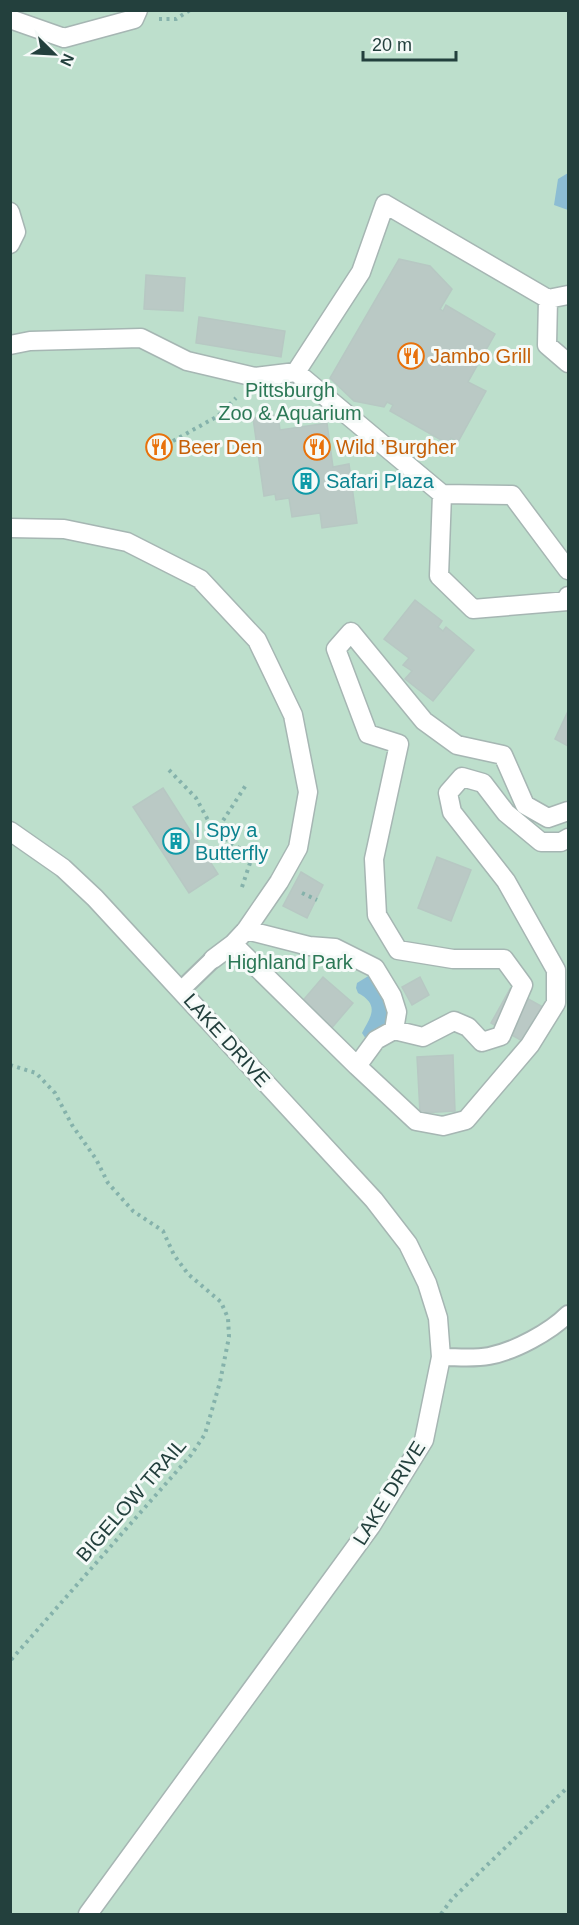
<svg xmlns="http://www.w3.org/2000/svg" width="579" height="1925" font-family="Arial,sans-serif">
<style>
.green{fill:#bddfcc}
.water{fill:#8cbdd3}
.building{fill:#bac9c5;stroke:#b7c8c3;stroke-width:1.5}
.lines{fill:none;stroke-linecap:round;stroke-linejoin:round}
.lane-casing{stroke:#a6b6b3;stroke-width:20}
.street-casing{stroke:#a6b6b3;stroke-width:21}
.path{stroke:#85b2ab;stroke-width:4;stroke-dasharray:3 4.5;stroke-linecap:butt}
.lane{stroke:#fff;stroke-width:16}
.street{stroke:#fff;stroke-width:18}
.labels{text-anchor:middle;stroke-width:6;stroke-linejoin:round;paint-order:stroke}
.food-label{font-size:20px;fill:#c56008;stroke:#f5faf8;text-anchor:start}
.park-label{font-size:20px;fill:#2c7856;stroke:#f5faf8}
.culture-label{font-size:20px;fill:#0d838f;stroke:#f5faf8;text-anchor:start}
.street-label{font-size:20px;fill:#23403d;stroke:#f5faf8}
</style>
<rect width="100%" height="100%" fill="#e4eeeb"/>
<path class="green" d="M11,11H568V1914H11Z"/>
<path class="water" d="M568,173V210L554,205L558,179Z
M370,975L388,1009L386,1026L366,1039L362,1033C371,1016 380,1005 358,993L356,988L357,983Z"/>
<path class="building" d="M399,259L430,266L452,289L440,309L443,311L446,305L495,334L468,382L486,391L458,442L451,438L448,444L390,411L393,405L387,402L384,407L354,401L330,378Z
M146,275L185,278L183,311L144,309Z
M199,317L285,331L281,357L196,343Z
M278,415L280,430L327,423L333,467L349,464L357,523L322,528L320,513L292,517L289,498L276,500L275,494L264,496L253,418Z
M415,600L442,621L438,627L443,631L446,627L474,650L433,701L405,679L412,671L403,665L409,658L384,639Z
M568,711V746L555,739Z
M163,788L218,874L189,893L133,807Z
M437,857L471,870L451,921L418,908Z
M301,872L323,885L307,918L283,906Z
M323,977L353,1003L330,1030L300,1004Z
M420,977L429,995L412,1005L402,987Z
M510,989L543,1007L524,1042L491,1023Z
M453,1055L455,1111L420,1113L417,1057Z"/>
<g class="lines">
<g class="lane-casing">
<path id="lane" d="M181,990L213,959
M441,1357C457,1357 474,1359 489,1356C515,1351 550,1332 568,1314"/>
</g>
<g class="street-casing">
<path id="street" d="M10,19L64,38L134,19L138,10
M10,212L16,232L10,244
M548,299L547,345L568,363
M10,345L30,341L141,338L187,361L255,377L296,372L361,272L385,204L548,299L568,295
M296,372L442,494L439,576L473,609L568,601V596
M442,494L512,495L568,570
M10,528L64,529L127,542L200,579L257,640L293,715L308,792L298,848L279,882L246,930L233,944L213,959
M10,831L63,868L95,898L374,1200L408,1244L427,1283L438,1318L441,1357L424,1440L371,1526L88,1914
M246,930L309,946L335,948L375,968L392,996L397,1012L394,1030L423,1037L454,1021L468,1027L482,1042L501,1036L523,985L504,959H453L398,950L377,915L374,859L399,744L368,734L336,649L351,632L424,721L457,745L503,755L525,805L548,818L568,811
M233,944L357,1066L416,1121L443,1126L466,1120L530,1045L556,1003V970L506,881L452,812L448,793L462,777L483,783L506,813L541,842H561L568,838
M357,1066L376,1040L394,1030"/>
</g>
<path class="path" d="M159,19H176L190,10
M173,441L218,416L236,398
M169,770L196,798L215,833L247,853L251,860L241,890
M215,833L246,785
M302,893L317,900
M10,1065L36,1073L55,1093L72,1125L96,1159L108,1183L133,1211L163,1231L174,1255L188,1274L221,1302L228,1318L229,1337L220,1382L205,1434L191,1455L10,1661
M441,1914L452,1899L568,1787"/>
<use href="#lane" class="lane"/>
<use href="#street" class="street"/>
</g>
<defs>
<g id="restaurant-ring" transform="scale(1.35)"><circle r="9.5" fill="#f5faf8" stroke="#e8710a" stroke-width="1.5"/><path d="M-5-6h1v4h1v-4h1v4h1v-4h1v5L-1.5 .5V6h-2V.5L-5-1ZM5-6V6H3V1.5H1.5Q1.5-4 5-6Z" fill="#e8710a"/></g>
<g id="building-ring" transform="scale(1.35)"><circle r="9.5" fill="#f5faf8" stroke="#0f9aa8" stroke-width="1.5"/><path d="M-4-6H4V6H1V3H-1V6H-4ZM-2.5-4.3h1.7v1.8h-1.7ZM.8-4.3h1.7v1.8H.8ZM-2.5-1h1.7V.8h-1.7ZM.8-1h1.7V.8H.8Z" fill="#0f9aa8"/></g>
</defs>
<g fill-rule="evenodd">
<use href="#restaurant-ring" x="411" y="356"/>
<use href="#restaurant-ring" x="159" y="447"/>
<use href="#restaurant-ring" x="317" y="447"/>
<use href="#building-ring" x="306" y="481"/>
<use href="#building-ring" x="176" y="841"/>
</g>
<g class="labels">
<g class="food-label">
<text x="430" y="363">Jambo Grill</text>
<text x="178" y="454">Beer Den</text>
<text x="336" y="454">Wild ’Burgher</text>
</g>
<g class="park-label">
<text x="290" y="397">Pittsburgh<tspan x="290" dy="23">Zoo &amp; Aquarium</tspan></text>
<text x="290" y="969">Highland Park</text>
</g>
<g class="culture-label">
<text x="326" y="488">Safari Plaza</text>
<text x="195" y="837">I Spy a<tspan x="195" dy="23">Butterfly</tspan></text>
</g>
<g class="street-label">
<text transform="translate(227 1040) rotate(48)" y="7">LAKE DRIVE</text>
<text transform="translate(389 1493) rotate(-58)" y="7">LAKE DRIVE</text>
<text transform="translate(131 1500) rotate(-49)" y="7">BIGELOW TRAIL</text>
</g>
</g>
<rect width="579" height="1925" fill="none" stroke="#23403d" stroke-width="24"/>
<g transform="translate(54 54) rotate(114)" stroke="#f5faf8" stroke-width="4.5" paint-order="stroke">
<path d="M0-4.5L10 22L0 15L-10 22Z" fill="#23403d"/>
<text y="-9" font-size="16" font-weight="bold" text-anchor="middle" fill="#23403d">N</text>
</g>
<path d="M363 51v9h93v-9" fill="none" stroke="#23403d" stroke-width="3"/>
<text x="372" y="51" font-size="18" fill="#23403d" stroke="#f5faf8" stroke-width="4.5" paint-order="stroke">20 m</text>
</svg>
